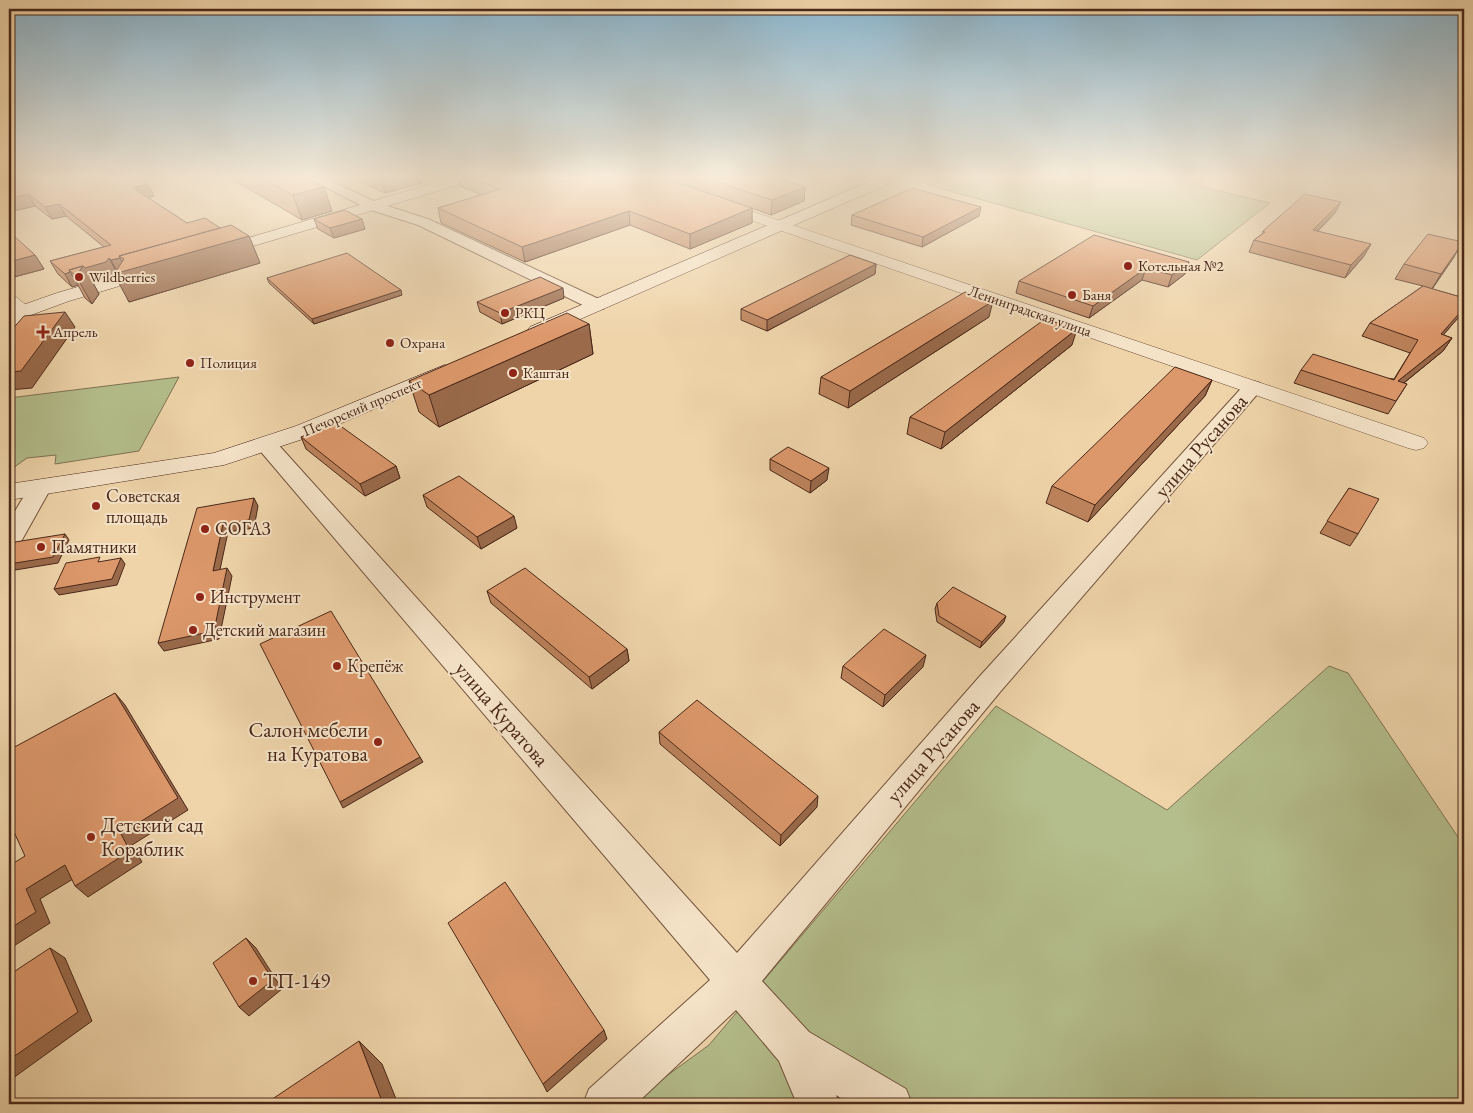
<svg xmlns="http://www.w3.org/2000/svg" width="1473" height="1113" font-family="'EB Garamond',serif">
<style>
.green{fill:#b4be8c;stroke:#7f7352}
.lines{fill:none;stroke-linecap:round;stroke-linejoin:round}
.minor-casing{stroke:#73533d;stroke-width:2}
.tertiary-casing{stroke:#73533d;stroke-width:1}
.secondary-casing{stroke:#4a2819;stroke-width:1}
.minor{fill:#f5e3c8;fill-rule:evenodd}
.tertiary{fill:#f5e3c8;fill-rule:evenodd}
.secondary{fill:#f5e3c8;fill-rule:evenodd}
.wall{fill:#bd835c;stroke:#4a2819}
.shaded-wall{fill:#9a6a4b;stroke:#4a2819}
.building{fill:#dc986b;stroke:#4a2819}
.poi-dot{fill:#8f2418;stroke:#f5e3c8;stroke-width:2}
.labels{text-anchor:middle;stroke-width:4;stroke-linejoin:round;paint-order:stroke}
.far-poi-label{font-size:15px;fill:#4a2819;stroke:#f5e3c8;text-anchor:start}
.far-street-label{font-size:15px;fill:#4a2819;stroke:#f5e3c8}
.poi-label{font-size:18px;fill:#4a2819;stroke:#f5e3c8;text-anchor:start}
.near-street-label{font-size:21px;fill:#4a2819;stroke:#f5e3c8}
.near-poi-label{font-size:21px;fill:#4a2819;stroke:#f5e3c8;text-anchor:start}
</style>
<rect width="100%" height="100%" fill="#efd4aa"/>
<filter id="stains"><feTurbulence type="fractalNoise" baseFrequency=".004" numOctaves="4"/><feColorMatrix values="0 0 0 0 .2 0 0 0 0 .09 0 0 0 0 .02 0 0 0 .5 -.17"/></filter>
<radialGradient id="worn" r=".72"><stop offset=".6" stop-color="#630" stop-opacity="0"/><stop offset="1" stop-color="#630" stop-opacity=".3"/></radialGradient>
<path class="green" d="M916,178H1209L1198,186L1270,203L1197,260L911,180Z
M179,377L139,451L55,464L56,455L27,458L13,468H9V398Z
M1329,666L1348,673L1464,846V1104H628L709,1045L996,706L1167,810Z"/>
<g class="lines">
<g class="minor-casing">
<path id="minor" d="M308,178H324L378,203L428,219L603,301L605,305L603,309H591L418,225L368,209Z
M1253,381L1260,383L1263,387L1260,391L1000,692L762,981L809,1032L906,1089L912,1104H851L836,1095L839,1104H797L779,1061L736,1010L636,1104H583L589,1089L710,980L256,446L259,441L267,440L275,441L737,953L980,676L1246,383Z
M40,481L48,483L51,488L18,547L9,549V521L32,483Z"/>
</g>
<g class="tertiary-casing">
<path id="tertiary" d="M718,200L1424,438L1428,443L1424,448L1416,450L1408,448L713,207L711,204L713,201Z
M9,295L15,296L33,311L16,334L9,336V318L13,312L9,308Z"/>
</g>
<g class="secondary-casing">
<path id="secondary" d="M451,178H473L471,181L220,256H208L206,253L208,250Z
M878,178H897L895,181L544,335L537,337L530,335L527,331L530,327Z
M154,265L160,266L163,270L160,274L69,301L31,315L24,317L17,315L15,311L17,307L57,293Z
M445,365L452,367L455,371L452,375L312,436L224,465L9,500V484L214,453L296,426Z"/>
</g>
<use href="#minor" class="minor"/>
<use href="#tertiary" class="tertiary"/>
<use href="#secondary" class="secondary"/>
</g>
<path class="wall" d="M9,178L154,196L147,197L187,223L220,228L249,236L260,263L129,302L116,271L113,275L92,281L99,294L92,304L85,298L78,285L72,287L58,274L50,261L104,247L66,216L52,219L35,206L9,212Z
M230,178H307L332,211L302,220Z
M353,178H421L422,183L385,193Z
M458,178H549L560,182L573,178H776L805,187L804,201L771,215L752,208V223L690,249L630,225L525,262L441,223L438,208L481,195L460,186Z
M1335,213L1318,231L1364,256L1345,278L1249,252L1254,240L1262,234L1263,231Z
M852,215L979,216L922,247L851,225Z
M314,219L365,229L334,238L318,229Z
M9,236L35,255L44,269L14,277L9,272Z
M1454,257L1432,289L1464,298V311L1443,335L1452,338L1443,351L1404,383L1407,384L1388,414L1294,383L1301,370L1394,379L1410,353L1362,336L1370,323L1423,286L1395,279L1404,264Z
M1189,262L1185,274L1168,287L1142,280L1089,318L1016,293L1019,281Z
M876,264L875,274L767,331L741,320V309Z
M267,278L402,295L314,324L269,283Z
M564,298L502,324L480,312L477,302Z
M989,317L848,408L819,394L821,377Z
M589,324L593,354L439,427L419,412L409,381Z
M1072,345L941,449L907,434L910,417Z
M1212,380L1205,396L1088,522L1046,503L1052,486Z
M1464,406V417L1459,416Z
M301,437L396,466L400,478L365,496L306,449Z
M770,459L827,480L810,493L770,470Z
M1349,488L1358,534L1350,546L1320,533Z
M423,495L517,528L481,549L427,507Z
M487,591L627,649L629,661L592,689L491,603Z
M937,603L1004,622L980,648L937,622L935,609Z
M843,666L923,667L883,707L841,678Z
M659,732L817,807L780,846L660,744Z"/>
<path class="shaded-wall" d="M383,178H421L422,183L385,193L381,179Z
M148,184L154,196L139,200L133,188Z
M324,187L332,211L302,220L293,195Z
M805,187L804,201L771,215L772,200Z
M28,194L35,206L9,212V199Z
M1341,202L1335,213L1307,242L1313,230Z
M59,204L66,216L52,219L45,207Z
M981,207L979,216L922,247L923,237Z
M752,208V223L690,249V234Z
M629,211L630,225L525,262L522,247Z
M362,219L365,229L334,238L330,228Z
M249,236L260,263L129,302L114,274L118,273L111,260L120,258L127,270Z
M1463,242L1454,257L1432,289L1441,274Z
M1371,244L1364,256L1345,278L1351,265Z
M35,255L44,269L14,277L9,268V262Z
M109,258L116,271L113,275L92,281L99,294L92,304L76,276L83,266Z
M1189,262L1185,274L1168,287L1172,275Z
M876,264L875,274L767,331V320Z
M1146,268L1142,280L1089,318L1093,306Z
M70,272L78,285L72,287L65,274Z
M563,288L564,298L502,324L500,313Z
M401,290L402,295L314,324L312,319Z
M993,301L989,317L848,408L850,391Z
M1464,308V311L1433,347L1441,334Z
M65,312L75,327L32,388L9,390V372Z
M589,324L593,354L439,427L429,395Z
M1077,329L1072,345L941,449L945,432Z
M1452,338L1443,351L1390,394L1398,381Z
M1212,380L1205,396L1088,522L1095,505Z
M396,466L400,478L365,496L360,484Z
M829,468L827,480L810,493L811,481Z
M254,498L258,506L254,528L228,532L218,579L213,571L223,524Z
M514,516L517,528L481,549L477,537Z
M65,534L69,540L58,563L9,571V564Z
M121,558L125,564L117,585L59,595L54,589Z
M227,568L232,576L219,639L164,651L158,643Z
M1006,616L1004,622L980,648L982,642Z
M627,649L629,661L592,689L589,677Z
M926,655L923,667L883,707L885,695Z
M115,693L125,705L188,810L132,845L142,862L88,897L75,886L121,834Z
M420,757L423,762L343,808L340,802Z
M818,796L817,807L780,846L781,835Z
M65,865L78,876L40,899L50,923L9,949V929L26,889Z
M246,938L256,948L282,989L249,1016L239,1007Z
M50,948L65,958L92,1021L9,1081V1060Z
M604,1030L607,1039L547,1092L543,1084Z
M359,1041L382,1064L398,1104H383Z"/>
<path class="building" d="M9,178H139L148,184L133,188L187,223L205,218L220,228L119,256L120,258L111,260L109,258L106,262L85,268L83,266L69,270L70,272L65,274L50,261L111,245L59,204L45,207L28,194L9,199Z
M262,178H307L324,187L293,195Z
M471,178H549L560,182L573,178H664L752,208L690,234L629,211L522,247L438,208L500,189Z
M704,178H776L805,187L772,200Z
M912,188L981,207L923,237L852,215Z
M1305,194L1341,202L1313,230L1371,244L1351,265L1254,240L1265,232L1263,231Z
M345,210L362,219L330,228L314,219Z
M231,225L249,236L114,274L124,259L119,256Z
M1428,234L1463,242L1441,274L1404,264Z
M13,235L35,255L9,262V236Z
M1094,235L1189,262L1172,275L1146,268L1093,306L1019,281Z
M347,253L401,290L312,319L267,278Z
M850,255L876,264L767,320L741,309Z
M83,266L76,276L69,270Z
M540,277L563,288L500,313L477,302Z
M1423,286L1464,298V308L1441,334L1452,338L1398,381L1407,384L1396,401L1301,370L1313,354L1394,380L1418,340L1370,323Z
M965,292L993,301L850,391L821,377Z
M65,312L21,371L9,372V333L24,316Z
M567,313L589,324L429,395L409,381Z
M1045,319L1077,329L945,432L910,417Z
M1175,367L1212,380L1095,505L1052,486Z
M335,422L396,466L360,484L301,437Z
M788,447L829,468L811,481L770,459Z
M459,476L514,516L477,537L423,495Z
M1349,488L1379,499L1358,534L1327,521Z
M254,498L249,520L223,524L213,571L227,568L214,631L158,643L197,508Z
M65,534L53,557L9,564V551L15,542Z
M100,557L98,562L121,558L112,579L54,589L66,563Z
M525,568L627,649L589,677L487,591Z
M953,587L1006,616L982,642L939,616L937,603Z
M331,611L420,757L340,802L260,644Z
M884,629L926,655L885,695L843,666Z
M115,693L178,798L121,834L130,851L75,886L65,865L26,889L36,912L9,929V866L25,856L9,821V750Z
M697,700L818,796L781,835L659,732Z
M505,882L604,1030L543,1084L448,923Z
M246,938L273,980L239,1007L213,963Z
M50,948L78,1012L9,1060V975Z
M359,1041L383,1104H265Z"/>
<linearGradient id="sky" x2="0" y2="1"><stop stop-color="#89b6d0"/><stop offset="0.53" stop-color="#f8ecd9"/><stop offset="1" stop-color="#f8ecd9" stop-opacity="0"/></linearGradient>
<rect width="1473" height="334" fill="url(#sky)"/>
<g class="poi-dot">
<circle cx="1128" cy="266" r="5"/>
<circle cx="79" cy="277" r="5"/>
<circle cx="1072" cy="295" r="5"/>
<circle cx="505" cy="313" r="5"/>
<path d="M40.5 324.5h5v5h5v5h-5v5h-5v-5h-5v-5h5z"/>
<circle cx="390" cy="343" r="5"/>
<circle cx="190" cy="363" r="5"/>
<circle cx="513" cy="373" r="5"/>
<circle cx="96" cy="506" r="5"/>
<circle cx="205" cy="529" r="5"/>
<circle cx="41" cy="547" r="5"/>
<circle cx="200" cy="597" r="5"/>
<circle cx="193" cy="630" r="5"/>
<circle cx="337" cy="666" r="5"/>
<circle cx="378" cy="742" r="5"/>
<circle cx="91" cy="837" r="5"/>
<circle cx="253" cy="981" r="5"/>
</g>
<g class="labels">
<g class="far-poi-label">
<text x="1138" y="271">Котельная №2</text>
<text x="89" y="282">Wildberries</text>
<text x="1082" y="300">Баня</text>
<text x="515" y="318">РКЦ</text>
<text x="53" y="337">Апрель</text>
<text x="400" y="348">Охрана</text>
<text x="200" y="368">Полиция</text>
<text x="523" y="378">Каштан</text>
</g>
<g class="far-street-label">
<text transform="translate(1030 311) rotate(19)" y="5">Ленинградская улица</text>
<text transform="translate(362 407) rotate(-23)" y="5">Печорский проспект</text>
</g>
<g class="poi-label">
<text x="106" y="502">Советская<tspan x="106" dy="21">площадь</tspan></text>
<text x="215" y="535">СОГАЗ</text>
<text x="51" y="553">Памятники</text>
<text x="210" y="603">Инструмент</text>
<text x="203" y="636">Детский магазин</text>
<text x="347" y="672">Крепёж</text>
</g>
<g class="near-street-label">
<text transform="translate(1201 446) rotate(-49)" y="7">улица Русанова</text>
<text transform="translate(502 714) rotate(49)" y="7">улица Куратова</text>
<text transform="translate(933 751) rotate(-49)" y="7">улица Русанова</text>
</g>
<g class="near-poi-label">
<text x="368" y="737" text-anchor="end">Салон мебели<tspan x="368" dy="24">на Куратова</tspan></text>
<text x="101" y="832">Детский сад<tspan x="101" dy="24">Кораблик</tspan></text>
<text x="263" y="988">ТП-149</text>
</g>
</g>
<rect width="1473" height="1113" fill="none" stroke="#efd4aa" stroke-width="30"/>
<rect x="10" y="10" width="1453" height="1093" fill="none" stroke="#4a2819" stroke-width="2.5"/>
<rect x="15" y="15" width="1443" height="1083" fill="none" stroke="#4a2819"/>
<rect width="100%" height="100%" filter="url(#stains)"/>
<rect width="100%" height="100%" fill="url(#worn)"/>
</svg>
